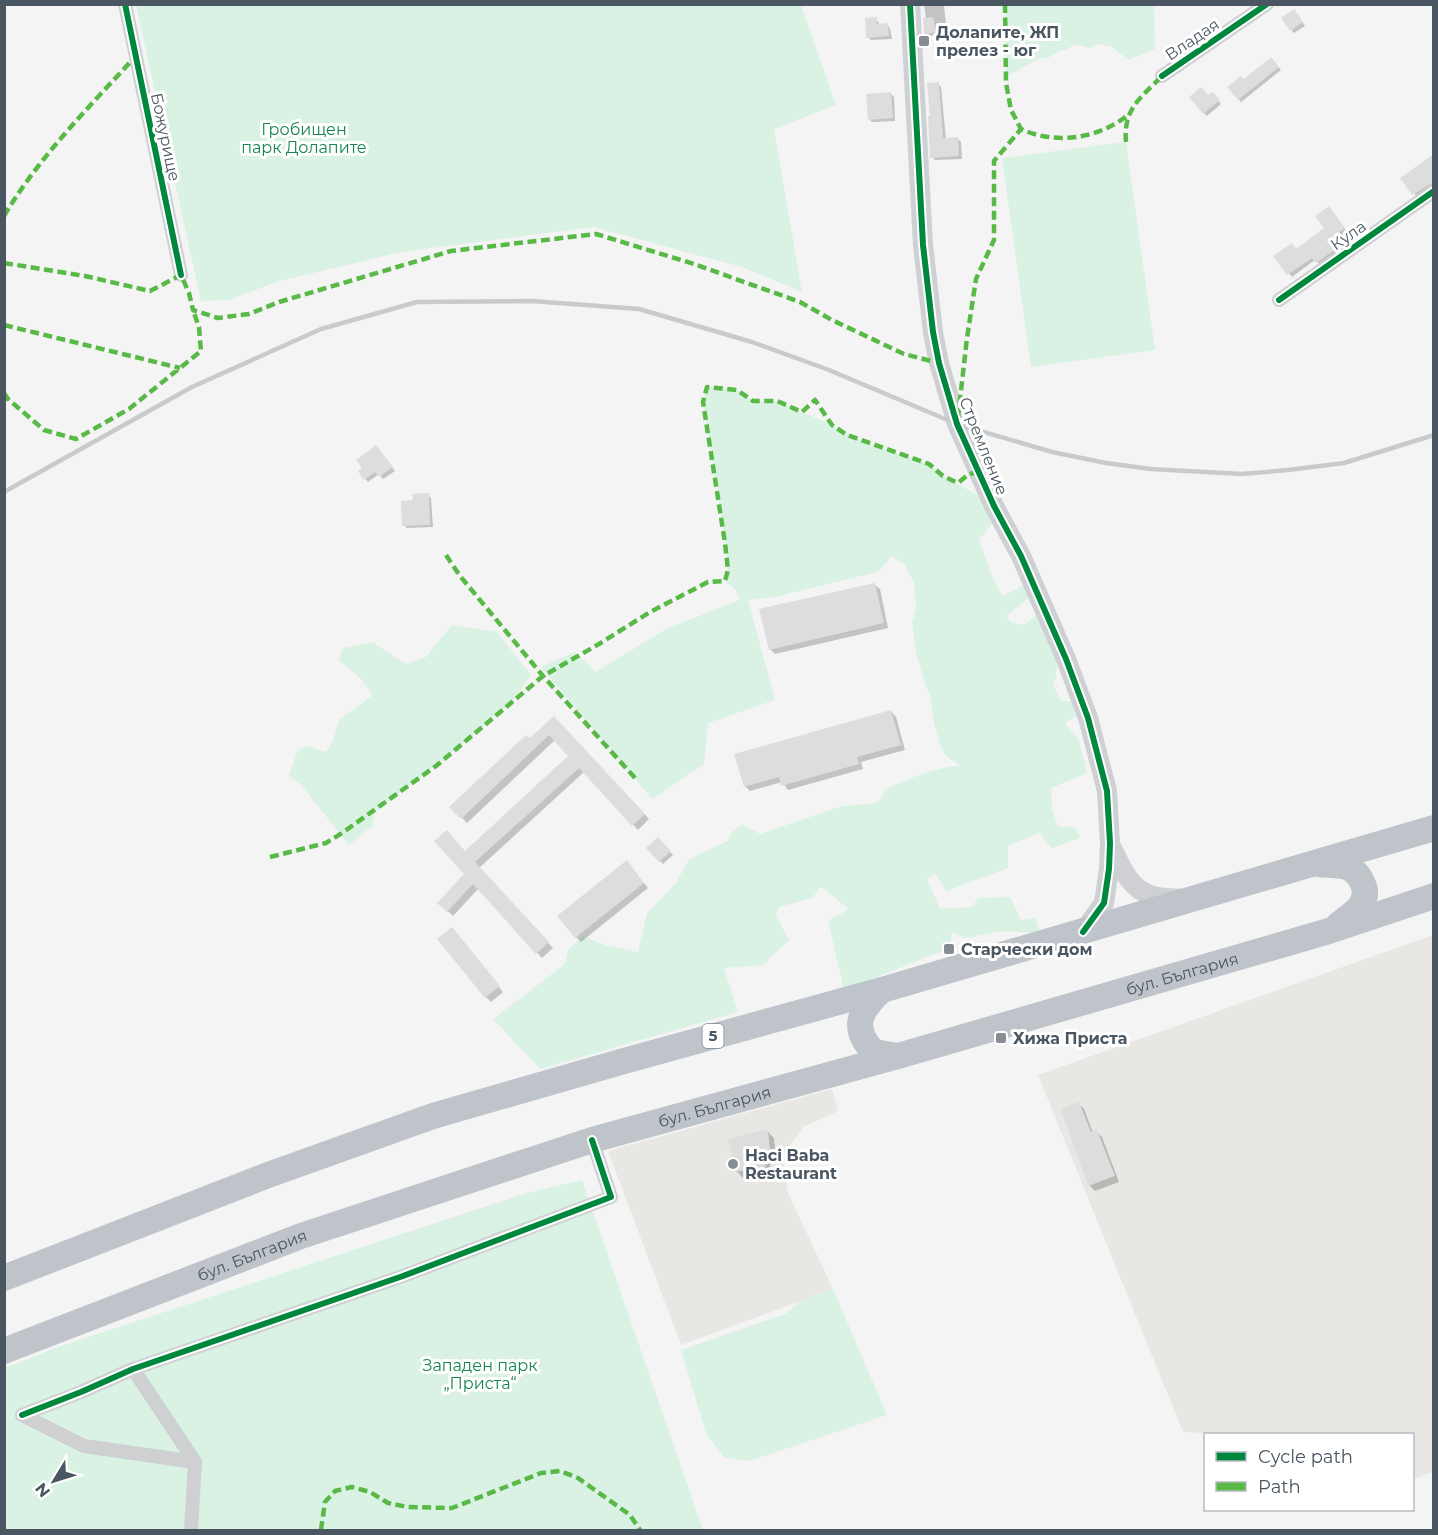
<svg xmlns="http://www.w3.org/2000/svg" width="1438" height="1535" font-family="Montserrat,sans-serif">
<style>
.commercial{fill:#e8e7e3}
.green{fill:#d9f2e3}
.shadow{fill:#0003}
.building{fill:#ddddde}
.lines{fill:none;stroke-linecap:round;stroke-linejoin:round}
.street{stroke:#ced0d2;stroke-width:14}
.secondary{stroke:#ced0d4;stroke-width:20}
.highway{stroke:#bec4c9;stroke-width:26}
.rail{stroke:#c9cacc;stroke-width:4.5}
.quiet{stroke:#58b947;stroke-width:4.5;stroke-dasharray:9 4.5;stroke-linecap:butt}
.cycleway-casing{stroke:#fff;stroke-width:10}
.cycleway{stroke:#00873e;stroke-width:6}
.poi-dot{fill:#868d94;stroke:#fff;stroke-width:2}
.labels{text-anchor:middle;stroke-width:6;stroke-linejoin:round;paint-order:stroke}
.shield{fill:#fff;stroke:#808990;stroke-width:1.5}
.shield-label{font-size:15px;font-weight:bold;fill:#4a5661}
.poi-label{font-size:16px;font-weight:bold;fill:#4a5661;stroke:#fff;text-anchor:start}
.street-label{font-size:16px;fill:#4a5661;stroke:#fff}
.park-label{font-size:16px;fill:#17864f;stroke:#fff}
</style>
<rect width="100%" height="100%" fill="#f4f4f4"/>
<path class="commercial" d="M1433,935V1472L1413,1479L1412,1434H1227L1183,1432L1038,1075Z
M832,1089L838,1111L803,1127L782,1157L788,1193L833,1289L681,1345L608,1151Z"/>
<path class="green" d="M136,5H801L836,105L774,129L802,292L742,267L593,227L401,252L276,282L229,300L201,301Z
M1005,5H1154L1155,49L1129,60L1112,47L1098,44L1089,48L1075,44L1066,50H1061L1050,57L1037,59L1006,77Z
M1126,142L1155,350L1031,367L1002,158Z
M707,387L737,390L753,401H777L832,425L864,442L929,464L943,476L979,496L997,517L979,540L993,579L1003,596L1024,585L1030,597L1006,616L1012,623L1023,625L1040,613L1060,655C1055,666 1058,675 1053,685L1061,701H1072L1077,715L1065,724L1079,740L1087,773L1051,788L1052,810L1058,826L1076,828L1080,838L1052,848L1039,833L1008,846V868L946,891L935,873L927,879L940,909L972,907L978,898L1010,897L1021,920L1036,918L1040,933L1004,931L965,938L952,932L950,948L844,990L828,921L849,909L821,887L812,898L779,907L776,915L789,940L763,965L724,968L738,1012L540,1069L493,1019L565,964L568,950L583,936L605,945L638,952L647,913L676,883L689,859L728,841L731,833L742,824L760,834L842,806L870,804L880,801L884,790C908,779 934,767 961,766L947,757L940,746L933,719L931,698L924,681L917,656L912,623L916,609L914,583L905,565L892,556L878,572L778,596L748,600L775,700L708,723L704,764L652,799L541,667L575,652L596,672L666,629L740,600L736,590L725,581L728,570L725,543L703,402Z
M452,625L497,632L531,675L512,702L436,766L374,812L373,825L349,845L302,786L289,775L298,750L307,746L326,752L333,741L339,720L373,695L361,679L339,660L343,648L372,642L406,664L426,657Z
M582,1180L703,1530H5V1368L61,1346L527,1193Z
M833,1289L887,1415L749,1461L724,1457L706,1433L681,1350L785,1314L801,1301Z"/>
<path class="shadow" d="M924,4H946L944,5L947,34L928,36L925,33L926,19Z
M1297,14L1305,26L1294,33L1283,19Z
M876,19L880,25H887L890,28L892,39L871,40L868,37Z
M1273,61L1281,70L1241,102L1229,87L1244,80Z
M938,84L941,87L946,140L958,139L961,142L962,159L935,160L932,157V117Z
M891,94L894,97L895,121L872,122L869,119Z
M1213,94L1221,104L1207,116L1204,113L1208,97Z
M1434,154V186L1417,197L1402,178Z
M1332,211L1347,232L1335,240L1342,250L1320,265L1315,260L1292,277L1275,256L1296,250L1326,229Z
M379,450L395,471L383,479L379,474L368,482L360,471Z
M428,495L431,498L433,527L407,528L404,525L414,502Z
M874,584L880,589L888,628L775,654L770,649Z
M891,711L896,717L905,750L861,762L863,769L788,790L782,782L750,791L745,786Z
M554,718L649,819L638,830L584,772L479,868L553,948L542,958L479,888L453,916L439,903L466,874L465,852L570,757L555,740L467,823L452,807Z
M658,839L673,855L663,864L648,848Z
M631,867L648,888L581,942L576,937Z
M457,934L503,992L491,1002L486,997Z
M1079,1104L1084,1109L1093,1133L1097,1132L1102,1137L1119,1182L1095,1191L1090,1186L1063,1110Z
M767,1131L774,1138L776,1158L769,1159L772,1173L743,1178L736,1171Z"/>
<path class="building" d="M1294,9L1303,22L1290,31L1281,18Z
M877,17V24L888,23L889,36L866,38L865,18Z
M933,17L936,32L924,34L923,18Z
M1271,57L1279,67L1238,100L1227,87L1241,76L1244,79Z
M939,82L943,138L958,137L959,156L930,158L928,116H930L927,83Z
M1201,87L1208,95L1213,92L1220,100L1203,114L1189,97Z
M891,92L893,118L868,120L866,94Z
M1434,154V182L1412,195L1400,178Z
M1329,206L1345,228L1333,237L1340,246L1316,263L1312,258L1287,275L1273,256L1292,243L1296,249L1324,228L1315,216Z
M376,445L393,467L379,477L375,472L364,480L358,471L362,468L356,460Z
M429,493L430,525L402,526L401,501L413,500L412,494Z
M875,583L884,623L769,650L759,609Z
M891,710L901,745L857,757L859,764L781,786L779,777L744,787L734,754Z
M554,716L645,814L632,826L579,768L475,862L549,942L536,954L473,884L447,912L437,903L464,874L434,841L447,830L465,851L568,756L549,735L461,819L449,807L526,735L530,738Z
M658,837L671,851L659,862L646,848Z
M627,860L644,883L575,938L557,916Z
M452,927L500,986L485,998L437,939Z
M1079,1102L1091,1132L1097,1130L1115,1176L1088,1186L1061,1109Z
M768,1129L770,1151L763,1152L766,1166L735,1172L728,1161L732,1155L728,1139Z"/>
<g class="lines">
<path class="street" d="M125,4L181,275
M1162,76L1267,4
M1279,300L1434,191
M133,1369L195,1462L191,1530
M22,1415L81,1392L133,1369L403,1276L611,1197L592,1140
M22,1415L84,1446L195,1462"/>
<path class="secondary" d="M910,4L923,245L933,332L939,363L957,424L994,506L1021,556L1066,659L1088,718L1107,791L1110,843L1109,869L1104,903L1083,932
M1112,848C1121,866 1129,888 1150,895C1160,899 1173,898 1184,899"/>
<g class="highway">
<path d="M1319,864C1327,865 1339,865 1347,867C1355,870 1360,877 1363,884C1371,902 1353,914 1339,924"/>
<path d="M882,990C860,1010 850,1028 874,1052L898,1056"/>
<path d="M4,1278L268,1175L433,1116L624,1061L882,990L1434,828"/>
<path id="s1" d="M4,1351L301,1236L592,1140L898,1056L1329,931L1434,896"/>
</g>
<path class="rail" d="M4,492L192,387L321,329L417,302L532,301L639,309L752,342L829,370L957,424L1052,452L1106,463L1151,469L1242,474L1288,470L1344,463L1434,435"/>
<path class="quiet" d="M1005,4L1006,83L1011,110L1021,129C1055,145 1098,139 1128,115
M1126,142C1123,108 1141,98 1162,76
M4,216C39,157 89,107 135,57
M4,263L85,276L150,291L181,275L189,293L193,310L218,318L249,314L279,302L451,251L596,234L694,264L800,302L832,320L904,354L939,363
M4,325L180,368
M4,393L8,399L44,430L76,439L129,409L201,351L199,327L193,310
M958,417L967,338L976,279L994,240V161L1021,129
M446,555L460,576L543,676L636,779
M270,857L326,843L342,833L436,766L543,676L599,644L650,612L708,582L725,581L728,570L725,543L703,402L707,387L737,390L753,401H777L802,412L815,400L832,425L847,435L929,464L943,476L958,483L969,474L979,472
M321,1530L325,1502L335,1491L352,1487L370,1492L388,1503L407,1507L452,1508L541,1473L560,1471L578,1478L630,1515L640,1530"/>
<g class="cycleway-casing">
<path id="cycleway" d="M125,4L181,275
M910,4L923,245L933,332L939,363L957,424L994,506L1021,556L1066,659L1088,718L1107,791L1110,843L1109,869L1104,903L1083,932
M1162,76L1267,4
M1279,300L1434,191
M22,1415L81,1392L133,1369L403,1276L611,1197L592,1140"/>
</g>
<use href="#cycleway" class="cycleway"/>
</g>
<g class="poi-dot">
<rect x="918" y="35" width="12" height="12" rx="3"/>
<rect x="943" y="943" width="12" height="12" rx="3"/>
<rect x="995" y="1032" width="12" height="12" rx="3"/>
<circle cx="733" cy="1164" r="6"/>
</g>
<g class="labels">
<rect class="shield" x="702.5" y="1024" width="21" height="24" rx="4.5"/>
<g class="shield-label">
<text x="713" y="1041">5</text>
</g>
<g class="poi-label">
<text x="936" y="38">Долапите, ЖП<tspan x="936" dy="18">прелез - юг</tspan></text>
<text x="961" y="955">Старчески дом</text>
<text x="1013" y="1044">Хижа Приста</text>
<text x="745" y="1161">Haci Baba<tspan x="745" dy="18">Restaurant</tspan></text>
</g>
<g class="street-label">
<text transform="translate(1192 39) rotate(-34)" y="6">Владая</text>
<text transform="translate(166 137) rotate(78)" y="6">Божурище</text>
<text transform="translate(1348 235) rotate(-35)" y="6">Кула</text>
<text transform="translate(984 446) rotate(68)" y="6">Стремление</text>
<text dy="6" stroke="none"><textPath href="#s1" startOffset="1238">бул. България</textPath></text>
<text dy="6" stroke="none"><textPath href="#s1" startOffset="752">бул. България</textPath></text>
<text dy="6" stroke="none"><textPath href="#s1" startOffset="266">бул. България</textPath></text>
</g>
<g class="park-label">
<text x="304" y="135">Гробищен<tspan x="304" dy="18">парк Долапите</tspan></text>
<text x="480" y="1371">Западен парк<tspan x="480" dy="18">„Приста“</tspan></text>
</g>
</g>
<rect width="1438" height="1535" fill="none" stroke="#4a5661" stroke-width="12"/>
<rect x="1204" y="1433" width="210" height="78" fill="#ffffff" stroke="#b7bbc0" stroke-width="1.5"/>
<rect x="1216" y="1452" width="30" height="9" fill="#00873e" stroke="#b7bbc0" stroke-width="1.5"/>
<text x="1258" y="1463" font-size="18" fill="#4a5661">Cycle path</text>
<rect x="1216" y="1482" width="30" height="9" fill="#58b947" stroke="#b7bbc0" stroke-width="1.5"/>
<text x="1258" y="1493" font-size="18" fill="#4a5661">Path</text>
<g transform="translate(54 1481) rotate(232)" stroke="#ffffff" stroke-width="4.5" paint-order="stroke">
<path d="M0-4.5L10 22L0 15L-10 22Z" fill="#4a5661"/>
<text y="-9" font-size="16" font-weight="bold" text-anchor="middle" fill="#4a5661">N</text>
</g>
</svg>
